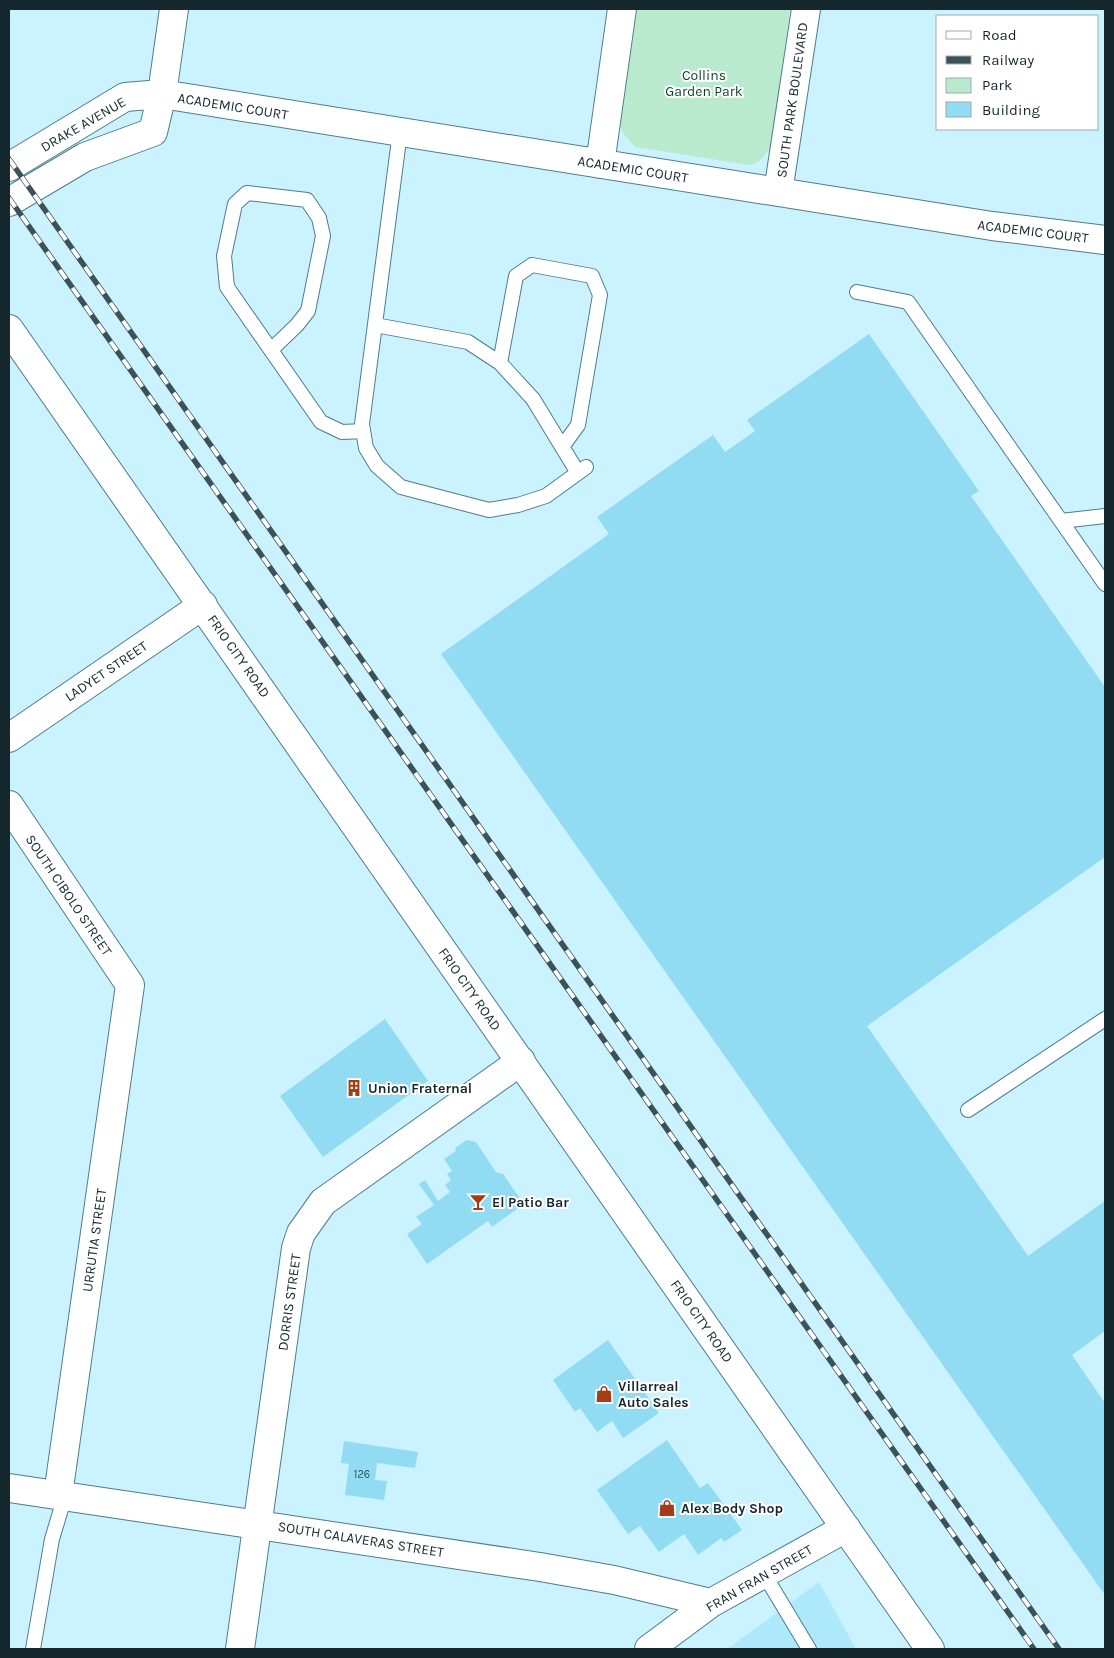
<svg xmlns="http://www.w3.org/2000/svg" width="1114" height="1658" font-family="Karla,sans-serif">
<style>
.built{fill:#aee9fb}
.green{fill:#b9eace}
.building{fill:#91dcf3}
.lines{fill:none;stroke-linecap:round;stroke-linejoin:round}
.lane-casing{stroke:#4e7c8a;stroke-width:16}
.street-casing{stroke:#4e7c8a;stroke-width:30}
.secondary-casing{stroke:#4e7c8a;stroke-width:30}
.lane{stroke:#fff;stroke-width:14}
.street{stroke:#fff;stroke-width:28}
.secondary{stroke:#fff;stroke-width:28}
.rail-casing{stroke:#3b525a;stroke-width:5.5}
.rail{stroke:#fff;stroke-width:4;stroke-dasharray:11;stroke-linecap:butt}
.labels{text-anchor:middle;stroke-width:4;stroke-linejoin:round;paint-order:stroke}
.number-label{font-size:11px;fill:#33545e}
.park-label{font-size:14px;fill:#0c3f28;stroke:#fff}
.street-label{font-size:14px;fill:#14272d;stroke:#fff}
.poi-label{font-size:14px;font-weight:bold;fill:#14272d;stroke:#fff;text-anchor:start}
</style>
<rect width="100%" height="100%" fill="#cbf2ff"/>
<path class="built" d="M819,1582L856,1649H727Z"/>
<path class="green" d="M637,9H790L772,143C766,155 762,162 749,165L635,147L623,133L620,124Z"/>
<path class="building" d="M869,334L979,491L971,496L1105,687V857L867,1026L1028,1256L1105,1201V1331L1072,1355L1105,1403V1595L441,654L609,534L597,517L713,435L725,452L755,431L747,420Z
M385,1019L428,1081L323,1157L280,1096Z
M467,1140L476,1142L496,1172L503,1174L524,1204L492,1227L488,1221L427,1264L407,1234L422,1224L416,1217L434,1205L419,1184L425,1180L438,1201L450,1192L445,1185L451,1180L447,1174L452,1171L444,1159L456,1151L455,1148Z
M608,1340L659,1413L623,1438L612,1421L597,1432L580,1408L575,1412L553,1380Z
M667,1440L700,1488L708,1483L742,1530L724,1542L721,1538L698,1555L684,1534L659,1552L640,1526L628,1534L597,1490Z
M344,1441L418,1452L415,1468L377,1463L375,1480L387,1481L384,1500L345,1495L349,1464L341,1463Z"/>
<g class="lines">
<g class="lane-casing">
<path id="lane" d="M400,132L362,424L366,448L377,466L401,487L489,510L518,505L546,496L586,467
M857,292L908,302L1105,584
M375,325L468,342L500,363L533,399L578,473
M271,350L297,325L308,311L323,236L319,218L307,200L247,193L235,204L224,256L227,287L321,422L342,432L363,431
M500,363L516,276L532,265L592,276L600,295L578,425L562,447
M1061,521L1105,516
M968,1110L1105,1019
M764,1574L809,1649
M33,1649L52,1539L65,1496"/>
</g>
<g class="street-casing">
<path id="street" d="M600,164L622,9
M9,167L125,97L162,94L992,226L1105,240
M778,192L806,9
M9,202L85,157L153,132L162,94L174,9
M9,738L203,605
M9,805L130,985L58,1495
M9,1488L540,1567L614,1580L711,1603
M240,1649L296,1248L301,1233L323,1202L521,1061
M649,1649L711,1603L846,1528"/>
</g>
<g class="secondary-casing">
<path id="secondary" d="M9,329L930,1649"/>
</g>
<use href="#lane" class="lane"/>
<use href="#street" class="street"/>
<use href="#secondary" class="secondary"/>
<g class="rail-casing">
<path id="rail" d="M9,159L1059,1649
M9,198L1034,1649"/>
</g>
<use href="#rail" class="rail"/>
</g>
<defs>
<g id="building-bare" transform="scale(1.35)"><path d="M-4-6H4V6H1V3H-1V6H-4ZM-2.5-4.3h1.7v1.8h-1.7ZM.8-4.3h1.7v1.8H.8ZM-2.5-1h1.7V.8h-1.7ZM.8-1h1.7V.8H.8Z" fill="#a33d16" stroke="#fff" stroke-width="2.5" paint-order="stroke"/></g>
<g id="bar-bare" transform="scale(1.35)"><path d="M-6-5H6L.8 .8V4.5H3.5V6h-7V4.5H-.8V.8Z" fill="#a33d16" stroke="#fff" stroke-width="2.5" paint-order="stroke"/></g>
<g id="shop-bare" transform="scale(1.35)"><path d="M-5-2.5h2.3a2.7 3.5 0 0 1 5.4 0H5L5.5 6h-11ZM-1.5-2.5h3a1.5 2.3 0 0 0-3 0Z" fill="#a33d16" stroke="#fff" stroke-width="2.5" paint-order="stroke"/></g>
</defs>
<g fill-rule="evenodd">
<use href="#building-bare" x="354" y="1088"/>
<use href="#bar-bare" x="478" y="1202"/>
<use href="#shop-bare" x="604" y="1394"/>
<use href="#shop-bare" x="667" y="1508"/>
</g>
<g class="labels">
<g class="number-label">
<text x="362" y="1478">126</text>
</g>
<g class="park-label">
<text x="704" y="80">Collins<tspan x="704" dy="16">Garden Park</tspan></text>
</g>
<g class="street-label">
<text transform="translate(792 100) rotate(-82)" y="5">SOUTH PARK BOULEVARD</text>
<text transform="translate(233 106) rotate(9)" y="5">ACADEMIC COURT</text>
<text transform="translate(83 124) rotate(-30)" y="5">DRAKE AVENUE</text>
<text transform="translate(633 169) rotate(9)" y="5">ACADEMIC COURT</text>
<text transform="translate(1033 231) rotate(7)" y="5">ACADEMIC COURT</text>
<text transform="translate(239 656) rotate(55)" y="5">FRIO CITY ROAD</text>
<text transform="translate(106 671) rotate(-34)" y="5">LADYET STREET</text>
<text transform="translate(69 895) rotate(56)" y="5">SOUTH CIBOLO STREET</text>
<text transform="translate(470 989) rotate(55)" y="5">FRIO CITY ROAD</text>
<text transform="translate(94 1240) rotate(-82)" y="5">URRUTIA STREET</text>
<text transform="translate(289 1302) rotate(-82)" y="5">DORRIS STREET</text>
<text transform="translate(702 1321) rotate(55)" y="5">FRIO CITY ROAD</text>
<text transform="translate(361 1539) rotate(9)" y="5">SOUTH CALAVERAS STREET</text>
<text transform="translate(759 1578) rotate(-30)" y="5">FRAN FRAN STREET</text>
</g>
<g class="poi-label">
<text x="368" y="1093">Union Fraternal</text>
<text x="492" y="1207">El Patio Bar</text>
<text x="618" y="1391">Villarreal<tspan x="618" dy="16">Auto Sales</tspan></text>
<text x="681" y="1513">Alex Body Shop</text>
</g>
</g>
<rect width="1114" height="1658" fill="none" stroke="#14272d" stroke-width="20"/>
<rect x="936" y="15" width="162" height="115" fill="#ffffff" stroke="#a1a9ab"/>
<rect x="946" y="31" width="25" height="8" fill="#ffffff" stroke="#a1a9ab"/>
<text x="982" y="40" font-size="15" fill="#14272d">Road</text>
<rect x="946" y="56" width="25" height="8" fill="#3b525a" stroke="#a1a9ab"/>
<text x="982" y="65" font-size="15" fill="#14272d">Railway</text>
<rect x="946" y="78" width="25" height="15" fill="#b9eace" stroke="#a1a9ab"/>
<text x="982" y="90" font-size="15" fill="#14272d">Park</text>
<rect x="946" y="102" width="25" height="15" fill="#91dcf3" stroke="#a1a9ab"/>
<text x="982" y="115" font-size="15" fill="#14272d">Building</text>
</svg>
